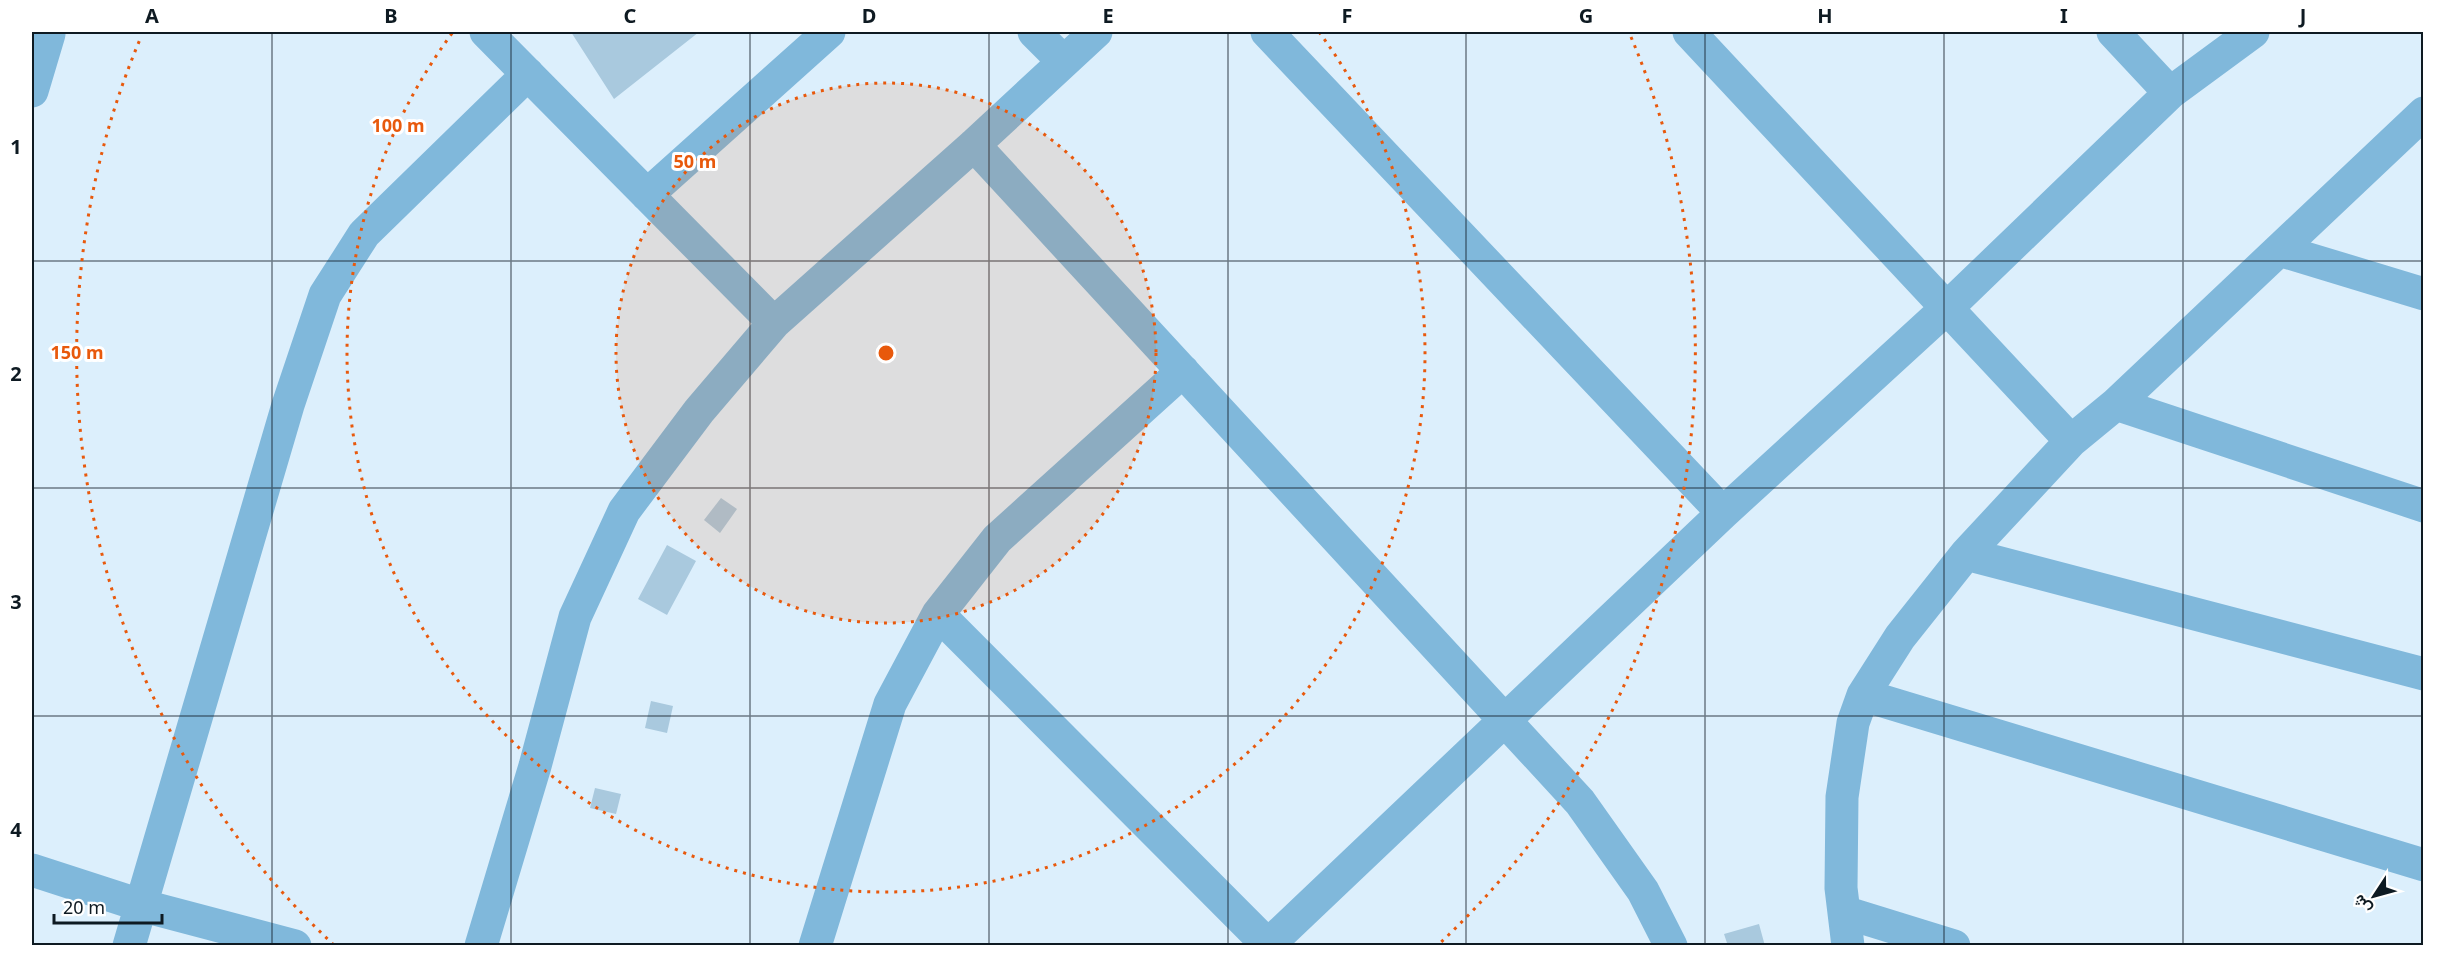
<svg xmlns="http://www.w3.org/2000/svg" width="2455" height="977" font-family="'Noto Sans',Vazirmatn,sans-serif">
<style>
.building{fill:#a9c9de}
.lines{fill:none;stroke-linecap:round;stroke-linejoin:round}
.street{stroke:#80b8db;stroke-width:33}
.grid{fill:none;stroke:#0e1a22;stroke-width:1.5;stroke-opacity:0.55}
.ring{fill:none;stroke:#e8590c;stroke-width:3;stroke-dasharray:3 6}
.centre{fill:#e8590c;stroke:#fff;stroke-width:3}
.ring-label{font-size:18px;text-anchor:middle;font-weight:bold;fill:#e8590c;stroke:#fff;stroke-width:6;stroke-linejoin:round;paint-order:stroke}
.neatline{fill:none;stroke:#0e1a22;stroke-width:2}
.grid-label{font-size:20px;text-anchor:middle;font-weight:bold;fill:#0e1a22}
</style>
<rect width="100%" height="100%" fill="#dceffc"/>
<path class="building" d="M571,32H699L614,99Z
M721,498L737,509L720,533L704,520Z
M667,545L696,561L667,615L638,599Z
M651,701L673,706L667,733L645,728Z
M595,788L621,794L616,814L590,808Z
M1759,924L1765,946H1728L1724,934Z"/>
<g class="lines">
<path class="street" d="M486,32L774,323
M1034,32L1063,61
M1267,32L1723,513
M1689,32L2071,441
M2113,32L2170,93
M32,91L49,34
M974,145L1580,802L1643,891L1671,946
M647,195L829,32
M2279,250L2424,294
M2116,404L2424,506
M1966,554L2424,674
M938,614L1268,945
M1863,695L2424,865
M32,870L140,905L295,946
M1844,912L1954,946
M129,946L288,405L325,295L364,234L528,74
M481,946L535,766L575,617L624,511L699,411L774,323L974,145L1096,32
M815,946L890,704L938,614L997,539L1183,371
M1267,946L1723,513L1948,307L2170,93L2253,32
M1848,946L1841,888L1842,797L1853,723L1863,695L1900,637L1966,554L2071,441L2116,404L2424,113"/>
</g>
<path class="grid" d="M272,32V946M511,32V946M750,32V946M989,32V946M1228,32V946M1466,32V946M1705,32V946M1944,32V946M2183,32V946M32,261H2424M32,488H2424M32,716H2424"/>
<circle cx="886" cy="353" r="270" fill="#e8590c" fill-opacity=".12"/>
<g class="ring">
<circle cx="886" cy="353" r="270"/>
<path d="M1319 32A539 539 0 1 1 453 32"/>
<path d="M334 945A809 809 0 0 1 141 37M1631 37A809 809 0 0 1 1438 945"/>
</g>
<circle cx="886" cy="353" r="9" class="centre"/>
<g class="ring-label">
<text x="398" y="132">100 m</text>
<text x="695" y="168">50 m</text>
<text x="77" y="359">150 m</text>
</g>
<rect width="2455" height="977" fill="none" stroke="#ffffff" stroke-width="66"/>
<g transform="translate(2374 896) rotate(234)" stroke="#ffffff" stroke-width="4.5" paint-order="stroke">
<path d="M0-4.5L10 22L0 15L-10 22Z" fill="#0e1a22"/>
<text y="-9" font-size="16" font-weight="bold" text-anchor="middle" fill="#0e1a22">ش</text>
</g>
<path d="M54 914v9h108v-9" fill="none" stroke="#0e1a22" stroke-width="3"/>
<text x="63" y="914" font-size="18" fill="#0e1a22" stroke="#ffffff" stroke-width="4.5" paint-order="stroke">20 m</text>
<rect x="33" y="33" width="2389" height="911" class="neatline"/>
<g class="grid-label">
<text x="152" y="23">A</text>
<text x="391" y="23">B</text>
<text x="630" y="23">C</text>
<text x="869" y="23">D</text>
<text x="1108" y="23">E</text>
<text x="1347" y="23">F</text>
<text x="1586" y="23">G</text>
<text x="1825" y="23">H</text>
<text x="2064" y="23">I</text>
<text x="2303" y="23">J</text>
<text x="16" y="154">1</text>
<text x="16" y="381">2</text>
<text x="16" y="609">3</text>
<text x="16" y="837">4</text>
</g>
</svg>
